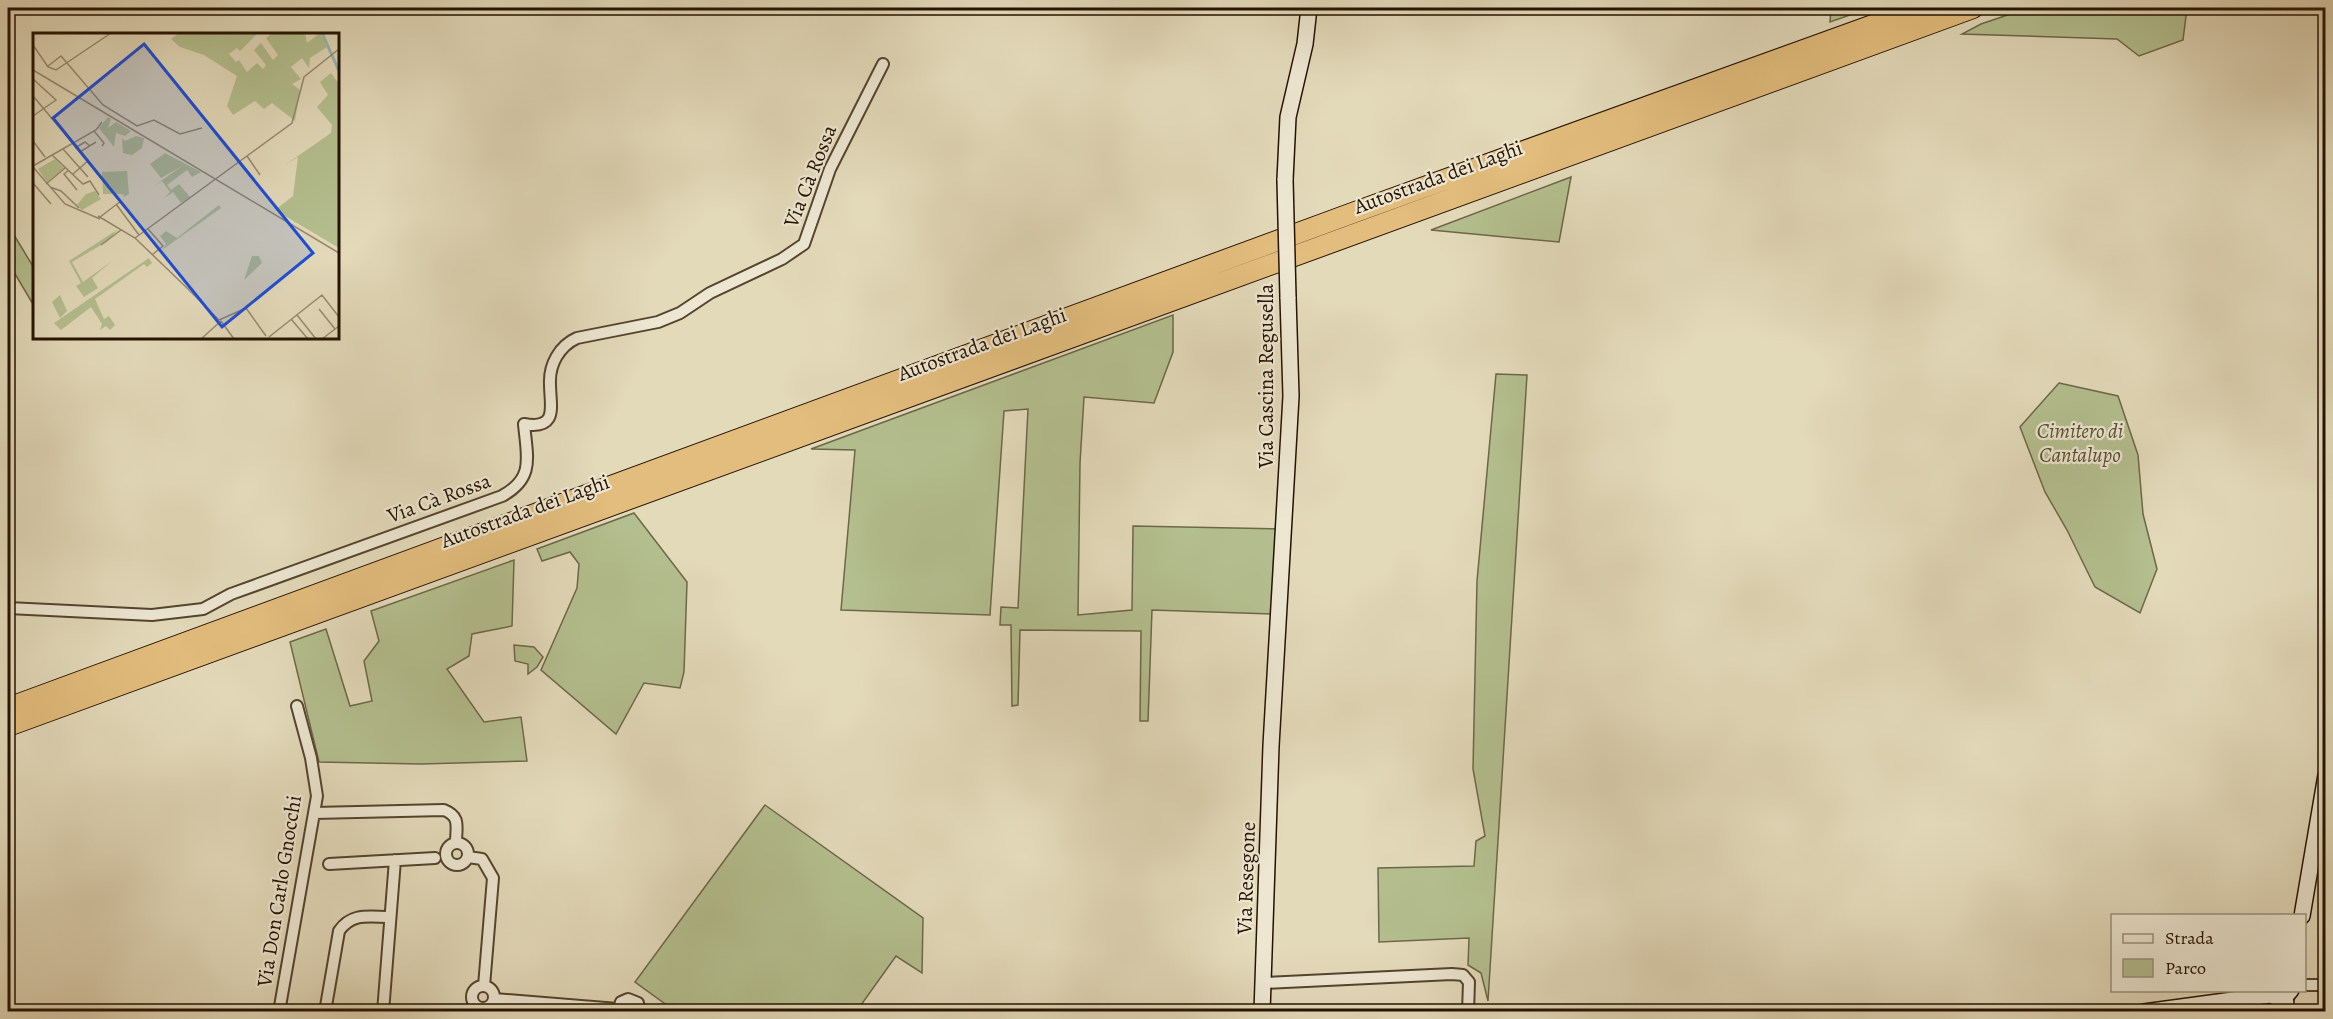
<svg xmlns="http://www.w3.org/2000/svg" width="2333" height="1019" font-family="Alegreya,serif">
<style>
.green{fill:#b4bf8f;stroke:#6c6848;stroke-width:1.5}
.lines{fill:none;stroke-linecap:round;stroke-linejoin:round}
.street-casing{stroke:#54442e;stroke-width:14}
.secondary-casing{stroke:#251200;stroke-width:18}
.highway-casing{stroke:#251200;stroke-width:22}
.street{stroke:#ede7d2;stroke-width:10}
.secondary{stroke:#ede7d2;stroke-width:15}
.highway{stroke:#e2bd7d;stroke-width:20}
.secondary-bridge-casing{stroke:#251200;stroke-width:18;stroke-linecap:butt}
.secondary-bridge{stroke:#ede7d2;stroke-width:15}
.labels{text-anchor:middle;stroke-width:4.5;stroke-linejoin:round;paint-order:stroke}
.street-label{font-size:21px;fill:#251200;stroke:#ede7d2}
.park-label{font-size:21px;font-style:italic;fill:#574f32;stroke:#ede7d2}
.inset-river{fill:none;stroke:#97b9b8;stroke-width:3}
.inset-road{fill:none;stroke:#978a70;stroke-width:1.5}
.view{fill:#1d4ed8;fill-opacity:0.15;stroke:#1d4ed8;stroke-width:3}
.inset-edge{fill:none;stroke:#251200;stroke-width:3}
</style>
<rect width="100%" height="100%" fill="#e3daba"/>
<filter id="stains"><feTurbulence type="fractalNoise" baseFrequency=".00333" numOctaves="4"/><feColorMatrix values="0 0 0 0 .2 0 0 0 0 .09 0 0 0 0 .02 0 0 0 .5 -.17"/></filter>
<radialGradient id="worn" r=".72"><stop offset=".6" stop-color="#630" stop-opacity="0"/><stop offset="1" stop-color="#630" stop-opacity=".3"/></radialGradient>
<path class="green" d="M1831,8H1870L1830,22Z
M2028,8H2187L2183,40L2139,56L2117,39L1962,34L1981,24Z
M1571,177L1559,242L1431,230Z
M8,225L34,268V306L8,262Z
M1173,315V352L1154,403L1084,397L1080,463L1078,615L1132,610L1133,526L1282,529L1274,614L1152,610L1148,721H1140L1141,631L1020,630L1018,705L1012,706L1011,625H1000L1001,607L1018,608L1028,409L1004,411L990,615L841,610L855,450L811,449Z
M1496,374L1527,375L1488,1001L1481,973L1468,965L1469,938L1379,942L1378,868L1474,866L1476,841L1485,836L1473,769L1477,581Z
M2059,383L2118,396L2138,455L2143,514L2157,569L2140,613L2095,587L2067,530L2045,492L2020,427Z
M634,513L687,582L684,672L680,688L644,683L616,734L541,670L577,588L579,564L570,552L542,561L537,549Z
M514,560L512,626L472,634L469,656L447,669L484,722L521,717L527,761L421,764L319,762L290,642L326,629L350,706L372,701L364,661L379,641L371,611Z
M514,645L534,647L543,657L537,667L528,674V664L515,661Z
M765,805L923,918L922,973L896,956L856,1012L675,1011L635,982Z"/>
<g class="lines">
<g class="street-casing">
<path id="street" d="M8,608L152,615L203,609L231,594L502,496C535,478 527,457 524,424C559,430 550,406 550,384C549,365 559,346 577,338L658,322L680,313L710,293L782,259L804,244L830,169L883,64
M314,813L444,810C461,817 456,826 456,843
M446 854a11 11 0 1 1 22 0a11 11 0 1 1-22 0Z
M468,857L482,859L493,878L484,986
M329,864L435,858
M1264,983L1452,974L1463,975L1469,982L1468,1012
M2304,985H2326
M472 997a11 11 0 1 1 22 0a11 11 0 1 1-22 0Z
M2288,995V1012
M494,999L618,1009
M279,1012L317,796L311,758L297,706
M325,1012L339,931C352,912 370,917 390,917
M383,1012L395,860
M618,1012L621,1002L628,999L638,1003L640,1012"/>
</g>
<g class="secondary-casing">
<path id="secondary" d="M1285,180L1288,117L1305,44L1309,8
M2302,916L2326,775
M2266,990C2273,1000 2284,1000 2291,990
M1262,1012L1271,746L1291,396L1288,297
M2144,1012L2270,995"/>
</g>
<g class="highway-casing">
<path id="highway" d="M8,708L1358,211L1920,8
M8,726L1973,8"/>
</g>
<use href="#street" class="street"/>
<use href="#secondary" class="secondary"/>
<use href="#highway" class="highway"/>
<g class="secondary-bridge-casing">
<path id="secondary-bridge" d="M1285,180L1288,297"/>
</g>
<use href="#secondary-bridge" class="secondary-bridge"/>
</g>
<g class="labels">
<g class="street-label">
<text transform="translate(810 176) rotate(-68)" y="7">Via Cà Rossa</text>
<text transform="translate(1438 177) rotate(-20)" y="7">Autostrada dei Laghi</text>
<text transform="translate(982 344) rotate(-20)" y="7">Autostrada dei Laghi</text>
<text transform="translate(1266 376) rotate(-90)" y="7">Via Cascina Regusella</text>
<text transform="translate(439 498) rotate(-20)" y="7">Via Cà Rossa</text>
<text transform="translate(525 511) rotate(-20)" y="7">Autostrada dei Laghi</text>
<text transform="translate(1246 878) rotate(-88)" y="7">Via Resegone</text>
<text transform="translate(279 891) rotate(-81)" y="7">Via Don Carlo Gnocchi</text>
</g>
<g class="park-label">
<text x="2080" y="438">Cimitero di<tspan x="2080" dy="24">Cantalupo</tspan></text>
</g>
</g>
<g transform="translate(33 33)">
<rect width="306" height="306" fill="#e3daba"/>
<path d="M146,0H225L207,18L204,15L196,21L203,29L206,27L214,39L224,30L230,36L233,32L221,17L228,10L240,27L245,22L233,5L239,0H272L274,10L287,0L294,14L277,25L276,35L269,25L258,34L268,46L259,51L267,57L262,88L239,70L231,76L222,68L200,82L194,73L204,43L171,22L147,14L138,6ZM298,40L306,51V215L242,177L260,163L265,124L252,132L298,100L299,92L284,74L295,62L287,49ZM75,84L78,86L75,95L83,89L98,98L92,103L83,100L81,114L66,95ZM103,103L111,105L109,115L99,122L90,120L89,105L92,108ZM132,120L168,139L159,144L154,137L134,152L138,157L146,151L157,164L148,170L140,159L130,166L137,159L129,148L121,153L149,133L128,145L117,131ZM22,126L31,135L14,149L5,136ZM94,138L96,161L91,164L90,161H70L69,139ZM62,158L68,166L49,177L44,172L53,161ZM186,172L188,175L129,217L133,211L127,203L133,198L144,205ZM84,197L75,208L39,229L50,249L79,228L59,245L65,255L51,264L43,253L48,250L36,228ZM219,223H226L229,230L211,247ZM116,225L119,230L114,234L111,231L62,266L71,286L76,283L82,292L77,297L73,293L67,297L69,291L58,274L28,297L21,290ZM27,262L34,278L27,285L19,269Z" fill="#b4bf8f"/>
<path class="inset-river" d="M289,0L306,38"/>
<path class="inset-road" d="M0,12L15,34L23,37L78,0M15,33L28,23L70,72L104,93L121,87L147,101L169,95M0,37L306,220M0,46L23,67L0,83M0,63L47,119L63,109M61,98L71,110L69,113M0,108L12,124M42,115L52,109L57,113M30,116L55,144M19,122L50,151L57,148L66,162M214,123L227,142M0,133L63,97L69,89M0,134L32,171L67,186M36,137L31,141L44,157M40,141L56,127M0,150L18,171M13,151L32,135M17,154L28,158L46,175M83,171L106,202M65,183L102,205L153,254M67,184L88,168M115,196L130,213L119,222M102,205L259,90L271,44L306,16M68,212L88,197M152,253L186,287M286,276L302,296M264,282L283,306M258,286L275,306M186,287L213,275L233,303M188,288L201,306M236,304L289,262L306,284M168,306L188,288M289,306L306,293"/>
<path class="view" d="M111,11L280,220L189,294L20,85Z"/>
<rect width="306" height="306" class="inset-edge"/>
</g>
<rect width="2333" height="1019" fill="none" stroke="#e3daba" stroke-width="30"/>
<rect x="9" y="9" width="2315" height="1001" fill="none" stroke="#251200" stroke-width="3"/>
<rect x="15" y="15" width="2303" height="989" fill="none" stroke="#251200" stroke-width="1.5"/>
<rect x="2111" y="914" width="195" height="78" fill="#ede7d2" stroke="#9d927e" stroke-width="1.5"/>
<rect x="2123" y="934" width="30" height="9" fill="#ede7d2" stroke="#9d927e" stroke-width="1.5"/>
<text x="2165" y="944" font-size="18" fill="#251200">Strada</text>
<rect x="2123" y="959" width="30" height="18" fill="#b4bf8f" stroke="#9d927e" stroke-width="1.5"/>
<text x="2165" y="974" font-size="18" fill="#251200">Parco</text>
<rect width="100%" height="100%" filter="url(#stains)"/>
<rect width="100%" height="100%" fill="url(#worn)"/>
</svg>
